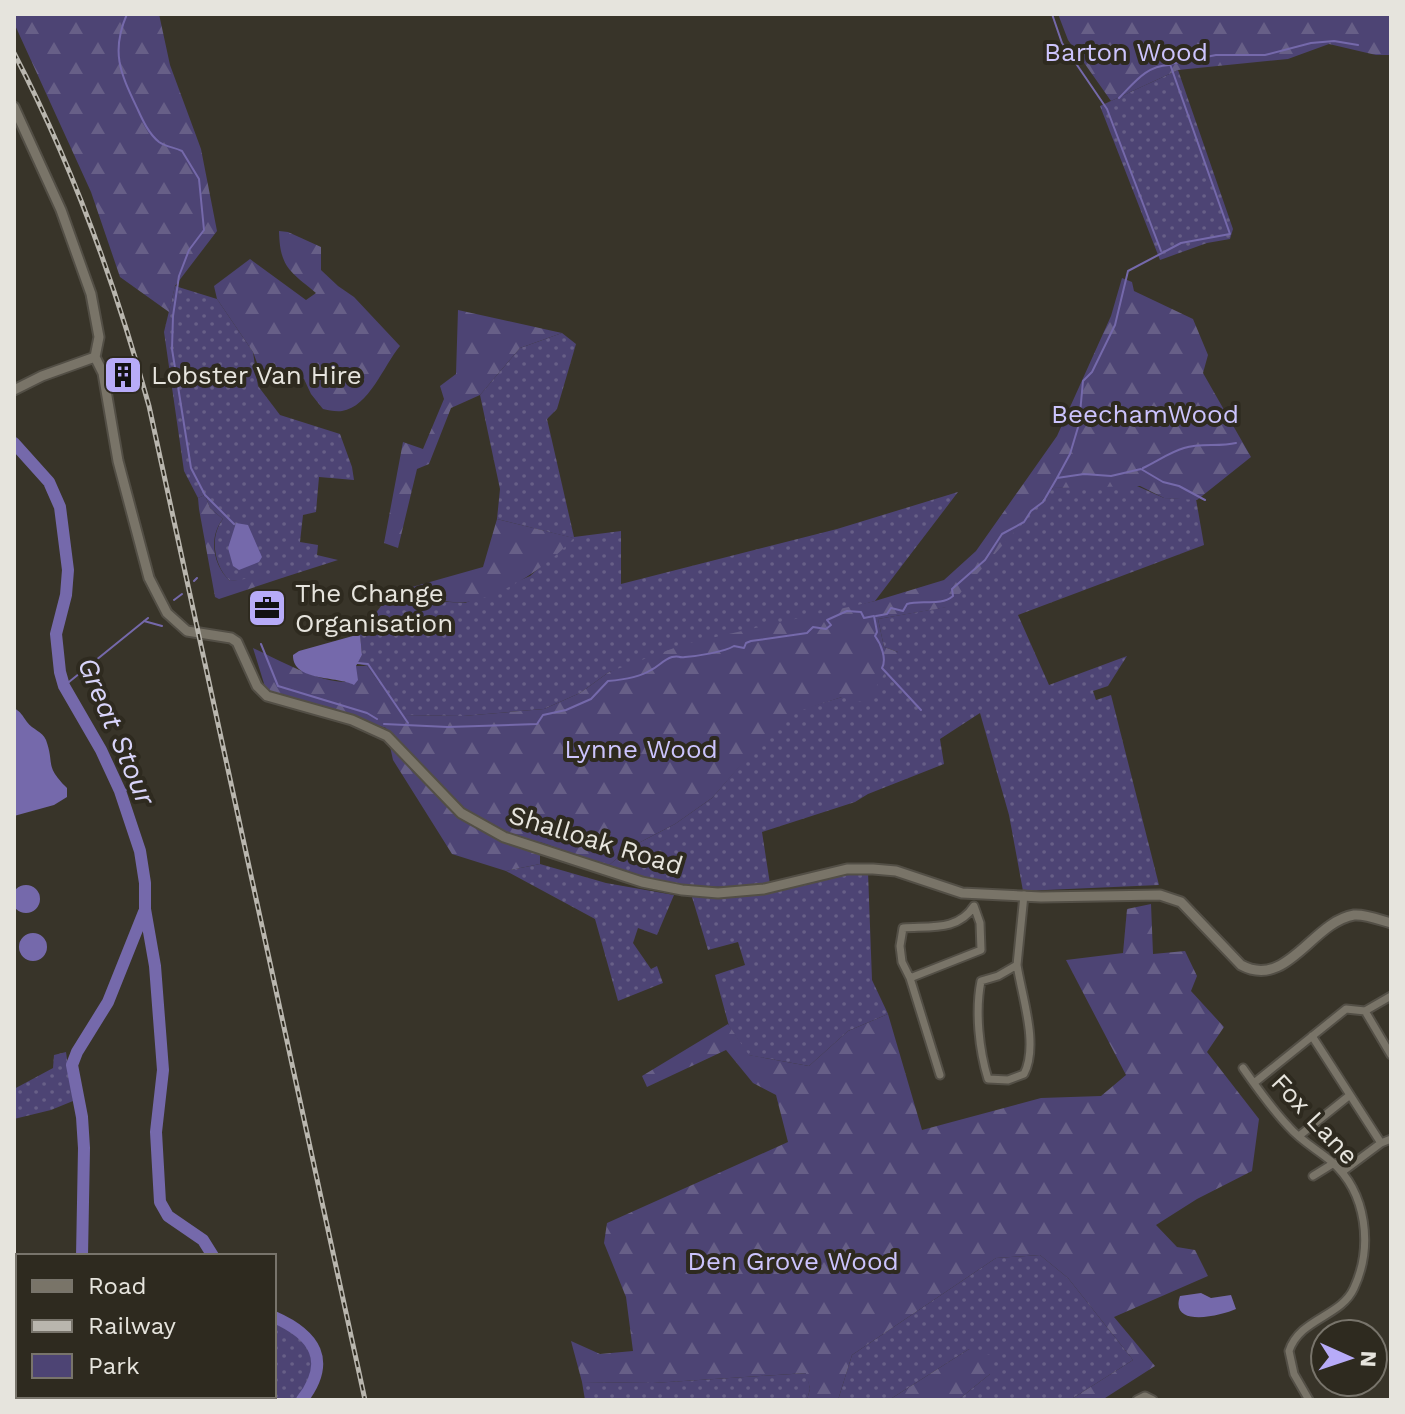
<svg xmlns="http://www.w3.org/2000/svg" width="1405" height="1414" font-family="'Work Sans',sans-serif">
<style>
.green{fill:url(#green-dots)}
.forest{fill:url(#forest-firs)}
.water{fill:#7569ab}
.lines{fill:none;stroke-linecap:round;stroke-linejoin:round}
.stream{stroke:#7569ab;stroke-width:2}
.river{stroke:#7569ab;stroke-width:12}
.minor-casing{stroke:#534f46;stroke-width:11}
.tertiary-casing{stroke:#534f46;stroke-width:13}
.trunk-casing{stroke:#534f46;stroke-width:16}
.minor{stroke:#797468;stroke-width:7}
.tertiary{stroke:#797468;stroke-width:9}
.trunk{stroke:#bd9d38;stroke-width:12}
.rail-casing{stroke:#b9b6ae;stroke-width:5}
.rail{stroke:#2e2a1f;stroke-width:2;stroke-dasharray:6;stroke-linecap:butt}
.labels{text-anchor:middle;stroke-width:8;stroke-linejoin:round;paint-order:stroke}
.park-label{font-size:26px;fill:#ccc4fd;stroke:#2e2a1f}
.poi-label{font-size:26px;fill:#e6e4dd;stroke:#2e2a1f;text-anchor:start}
.street-label{font-size:26px;fill:#e6e4dd;stroke:#2e2a1f}
.water-label{font-size:28px;font-style:italic;fill:#d8d4fa;stroke:#2e2a1f}
</style>
<defs>
<pattern id="green-dots" width="8" height="8" patternUnits="userSpaceOnUse" patternTransform="scale(2)"><rect width="8" height="8" fill="#4d4474"/><path d="M2 2h.1M6 6h.1" fill="none" stroke="#675f87" stroke-width="1.8" stroke-linecap="round"/></pattern>
<pattern id="forest-firs" width="22" height="20" patternUnits="userSpaceOnUse" patternTransform="scale(2)"><rect width="22" height="20" fill="#4d4474"/><path d="M5 1l3.5 6h-7zM16 11l3.5 6h-7z" fill="#675f87"/></pattern>
</defs>
<rect width="100%" height="100%" fill="#383429"/>
<path class="green" d="M1178,70L1233,229L1230,239L1207,243L1160,260L1100,106Z
M175,286L217,299L253,352L258,386L280,415L340,434L352,467L354,480L319,477L316,512L303,515L300,542L318,545L317,555L338,560L285,577L230,581C214,566 209,537 223,519L210,508L205,495L198,498L184,471L164,332Z
M562,333L576,344L557,409L547,419L574,537L621,531V584L837,529L958,492L875,601L609,672L580,693L544,709L463,716L402,715L367,666L357,663L362,655L360,634L387,598L465,603L530,576L573,538L497,519L500,489L480,395L520,348Z
M1102,485L1137,486L1164,498L1196,499L1204,545L1018,615L1049,685L1127,656L1108,686L1093,691L1096,700L1111,695L1159,885L1023,891L1009,815L980,713L940,739L944,764L868,794L855,802L762,832L770,884C708,890 667,887 608,866L629,848L675,824L712,798L783,715L842,697L898,652L884,647L878,619L946,607L1053,488Z
M540,864L606,883L674,895L657,935L638,928L633,943L651,969L657,966L663,983L618,1001L595,919L506,871Z
M868,872L872,980L888,1014L848,1031L809,1066L748,1055L729,1026L715,975L745,965L738,942L708,950L692,897L768,893L837,875Z
M66,1052L73,1101L51,1110L14,1119V1089L53,1068L54,1055Z
M1040,1255L1068,1278L1133,1360L1070,1400H958L990,1374L969,1349L889,1400H838L852,1355L996,1258Z
M274,1322C310,1336 332,1370 297,1400H79L80,1397L90,1396H274Z
M807,1373L810,1389L807,1400H585L582,1382L653,1383Z"/>
<path class="forest" d="M14,14H159L170,65L201,149L217,231L175,286L169,312L120,277L91,192L14,23Z
M1058,14H1391V55H1376L1329,44L1288,59L1178,70L1111,101L1068,40Z
M279,231L288,232L321,247V270L338,286L354,297L400,346C384,365 369,407 342,411C336,412 328,410 323,409L311,394L304,379L262,376L253,352L217,299L214,286L250,259L306,300L316,293C290,271 280,268 279,231Z
M1122,278L1132,282L1134,291L1193,319L1208,355L1203,373L1251,457L1197,500L1164,498L1140,486L1053,488L948,607L878,619L884,647L898,652L866,703L842,697L784,716L712,798L675,824L629,848L608,866L540,842V864L506,871L452,854L393,760L386,728L266,690L253,648C279,660 319,683 348,682L356,666H367L403,715L463,716L544,709L580,693L609,672L685,644L875,601L944,580L976,551L1057,436L1111,316Z
M458,310L562,333L520,348L480,395L451,408L429,464L417,469L398,548L384,543L403,442L423,449L444,399L440,386L456,374Z
M205,495L210,508L223,519C208,537 213,566 230,581L268,576L285,577L219,599L215,597L199,509L198,498Z
M497,519L574,538C548,566 505,595 467,602C451,605 415,594 398,591L483,567Z
M1151,904L1153,954L1185,951L1197,976L1191,991L1224,1027L1207,1052L1259,1119L1252,1171L1197,1199L1156,1225L1177,1247L1195,1250L1208,1276L1114,1317L1155,1366L1102,1400H1070L1133,1360L1068,1278L1040,1255L996,1258L852,1355L838,1400H807L810,1389L806,1373L653,1383L582,1382L571,1341L600,1354L633,1351L626,1297L604,1243L607,1223L788,1142L776,1095L753,1083L726,1050L647,1087L642,1076L728,1024L749,1055L809,1066L848,1031L888,1014L922,1130L1041,1098L1101,1096L1126,1075L1066,960L1123,953L1127,909Z
M969,1349L990,1355V1374L958,1400H889Z"/>
<path class="water" d="M236,523L248,525L262,557L259,562L239,570L233,566L228,548Z
M360,634L362,655L356,666L358,680L354,685C338,676 292,682 293,655L299,651Z
M14,708C21,712 22,715 27,722C33,730 42,731 46,740C55,765 44,765 67,788V797L54,805L14,816Z
M12 899a14 14 0 1 1 28 0a14 14 0 1 1-28 0Z
M19 947a14 14 0 1 1 28 0a14 14 0 1 1-28 0Z
M1201,1293L1211,1298L1231,1295L1236,1309C1221,1316 1169,1328 1180,1296Z"/>
<g class="lines">
<path class="stream" d="M127,14C110,53 121,74 138,110C143,121 149,134 159,142C166,147 174,147 182,151L199,179L204,230L189,250L179,276L173,316L172,349L191,468L205,495L234,524
M1052,14L1062,43L1107,109L1161,251
M1119,98C1135,82 1146,66 1169,65
M1143,468C1156,462 1170,452 1184,448C1201,443 1219,447 1236,443
M1057,478L1070,454L1079,424L1083,381L1092,372L1115,325L1128,271L1181,243L1230,234L1170,64L1216,55H1265L1311,43L1334,41L1358,45
M194,581L197,578
M174,600L182,594
M876,616L887,614L891,608L903,611L907,604C922,599 940,607 953,596L952,589L985,560L1002,534L1024,522L1031,511L1043,502L1057,478L1084,474L1111,476L1141,469L1163,482L1179,486L1205,500
M144,621L162,626
M261,644L278,686L367,713L377,719
M357,663L368,664L408,723
M64,686L148,618
M384,724L448,727L537,724L543,715L566,710L591,699L608,681C621,680 640,677 651,670C659,666 663,660 672,657C680,655 677,658 685,657C698,656 724,652 734,646L744,648L746,643L751,641L807,633L813,627L826,629L831,625L827,620L847,611L861,612L864,618L874,616L877,632L875,636C881,644 887,659 882,668L921,710
M120,791L130,789"/>
<path class="river" d="M14,443L49,482L60,507L68,570L66,595L56,634L60,672L64,686L101,750L120,791L140,851L145,883V909L155,966L163,1070L156,1132L160,1202L168,1216L203,1240L213,1256
M82,1256L84,1148L82,1117L72,1065L77,1052L108,1002L144,912
M274,1317C315,1335 332,1361 302,1400
M72,1400L73,1396"/>
<g class="minor-casing">
<path id="minor" d="M1017,965C1022,997 1039,1045 1024,1074L1008,1080L988,1079C979,1050 975,1011 981,981L998,976Z
M1017,965L1024,895
M910,978L981,950L980,923L974,906C958,931 931,926 903,928L900,946L902,962L910,978L940,1075
M1365,1011L1391,996
M1312,1036L1381,1143
M1243,1068C1257,1088 1272,1109 1289,1127C1301,1141 1318,1150 1332,1162C1367,1193 1373,1247 1354,1288C1341,1317 1300,1318 1289,1351L1294,1374L1309,1400
M1254,1083L1346,1009L1365,1011L1391,1055
M1299,1136L1350,1095
M1342,1172L1381,1143L1391,1139
M1313,1176L1334,1163
M1137,1400L1145,1396L1153,1400"/>
</g>
<g class="tertiary-casing">
<path id="tertiary" d="M14,107L61,210L91,294L99,337L95,357L103,373L118,461L149,578L167,613L187,631L231,638L237,642L257,686L267,696L352,720L387,736L461,813L504,837L642,882L682,890L718,893L764,889L847,869H873L896,871L962,893L1041,897L1160,895L1181,902L1241,965C1287,990 1312,922 1354,915C1366,914 1380,920 1391,923
M14,390L42,376L95,357"/>
</g>
<g class="trunk-casing">
<path id="trunk" d="M14,1393L16,1400"/>
</g>
<use href="#minor" class="minor"/>
<use href="#tertiary" class="tertiary"/>
<use href="#trunk" class="trunk"/>
<g class="rail-casing">
<path id="rail" d="M14,53C73,166 115,283 149,406L365,1400"/>
</g>
<use href="#rail" class="rail"/>
</g>
<defs>
<g id="building-square" transform="scale(2)"><rect x="-9" y="-9" width="18" height="18" rx="4" fill="#b7abf8" stroke="#2e2a1f"/><path d="M-4-6H4V6H1V3H-1V6H-4ZM-2.5-4.3h1.7v1.8h-1.7ZM.8-4.3h1.7v1.8H.8ZM-2.5-1h1.7V.8h-1.7ZM.8-1h1.7V.8H.8Z" fill="#111"/></g>
<g id="office-square" transform="scale(2)"><rect x="-9" y="-9" width="18" height="18" rx="4" fill="#b7abf8" stroke="#2e2a1f"/><path d="M-6-3h4V-5.5h4V-3h4V5H-6ZM-1-4.5V-3h2v-1.5ZM-6 0V1H6V0Z" fill="#111"/></g>
</defs>
<g fill-rule="evenodd">
<use href="#building-square" x="123" y="375"/>
<use href="#office-square" x="267" y="608"/>
</g>
<g class="labels">
<g class="park-label">
<text x="1126" y="61">Barton Wood</text>
<text x="1145" y="423">BeechamWood</text>
<text x="641" y="758">Lynne Wood</text>
<text x="793" y="1270">Den Grove Wood</text>
</g>
<g class="poi-label">
<text x="151" y="384">Lobster Van Hire</text>
<text x="295" y="602">The Change<tspan x="295" dy="30">Organisation</tspan></text>
</g>
<g class="street-label">
<text transform="translate(596 840) rotate(17)" y="9">Shalloak Road</text>
<text transform="translate(1315 1119) rotate(47)" y="9">Fox Lane</text>
</g>
<g class="water-label">
<text transform="translate(117 731) rotate(67)" y="10">Great Stour</text>
</g>
</g>
<rect width="1405" height="1414" fill="none" stroke="#e6e4dd" stroke-width="32"/>
<rect x="16" y="1254" width="260" height="144" fill="#2e2a1f" stroke="#78746b" stroke-width="2"/>
<rect x="32" y="1280" width="40" height="12" fill="#797468" stroke="#78746b" stroke-width="2"/>
<text x="88" y="1294" font-size="24" fill="#e6e4dd">Road</text>
<rect x="32" y="1320" width="40" height="12" fill="#b9b6ae" stroke="#78746b" stroke-width="2"/>
<text x="88" y="1334" font-size="24" fill="#e6e4dd">Railway</text>
<rect x="32" y="1354" width="40" height="24" fill="#4d4474" stroke="#78746b" stroke-width="2"/>
<text x="88" y="1374" font-size="24" fill="#e6e4dd">Park</text>
<g transform="translate(1349 1358) rotate(93)"><circle r="38" fill="#2e2a1f" stroke="#78746b" stroke-width="2"/>
<path d="M0-6L14 30L0 20L-14 30Z" fill="#b7abf8"/>
<text y="-12" font-size="22" font-weight="bold" text-anchor="middle" fill="#e6e4dd">N</text>
</g>
</svg>
